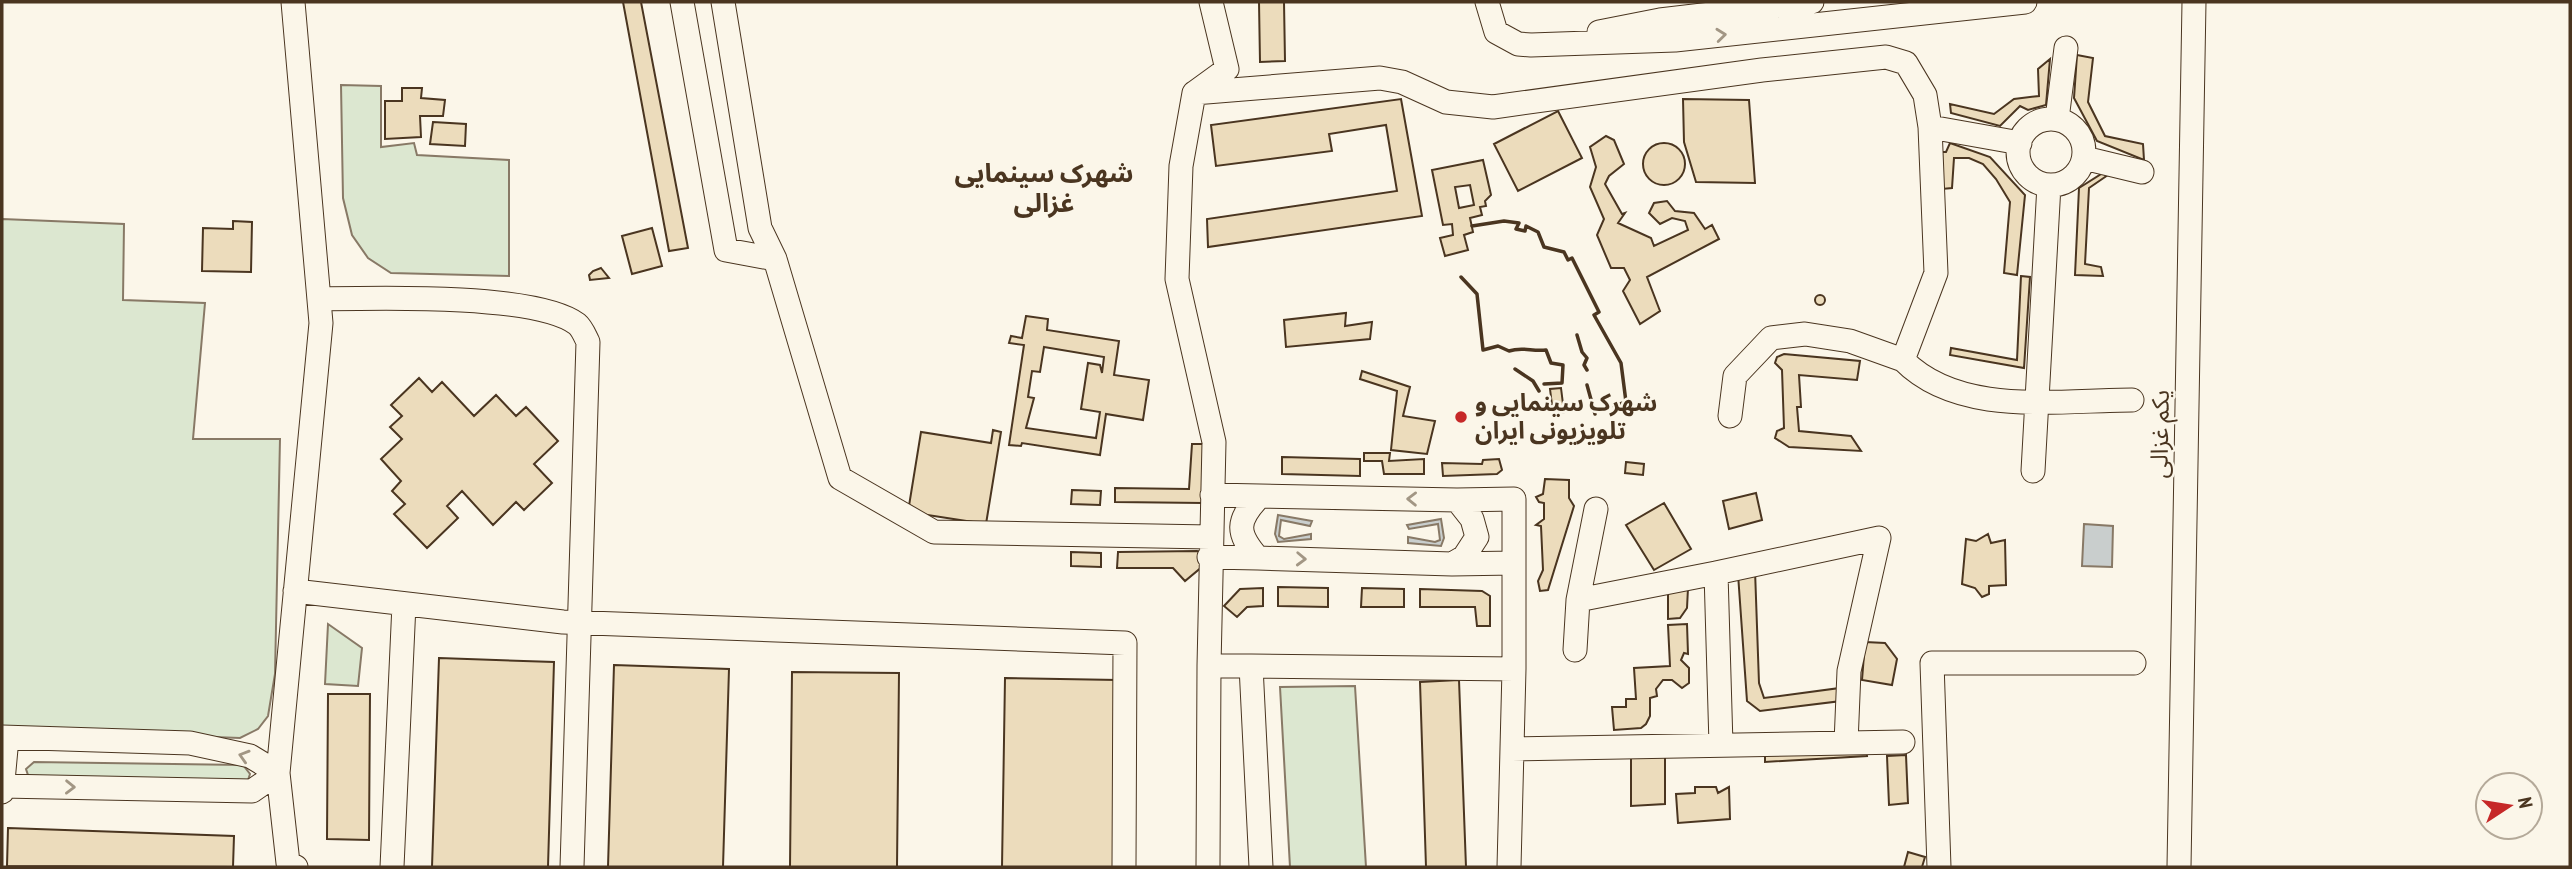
<svg xmlns="http://www.w3.org/2000/svg" width="2572" height="869" font-family="'PT Sans Narrow','Noto Sans Arabic',sans-serif">
<style>
.green{fill:#dce7d0;stroke:#887966;stroke-width:2}
.water{fill:#c9cecd;stroke:#887966;stroke-width:2}
.building{fill:#ecdcbc;stroke:#4a3520;stroke-width:2;fill-rule:evenodd}
.lines{fill:none;stroke-linecap:round;stroke-linejoin:round}
.minor-casing{stroke:#4a3520;stroke-width:25}
.minor{stroke:#fbf6e9;stroke-width:23}
.wall{stroke:#4a3520;stroke-width:3.5}
.oneway{stroke:#a29684}
.poi-dot{fill:#c62828;stroke:#fbf6e9;stroke-width:2.5}
.labels{text-anchor:middle;stroke-width:5;stroke-linejoin:round;paint-order:stroke}
.poi-label{font-size:24px;font-weight:bold;fill:#4a3520;stroke:#fbf6e9;text-anchor:start}
.street-label{font-size:24px;fill:#4a3520;stroke:#fbf6e9}
.neighbourhood-label{font-size:26px;font-weight:bold;fill:#4a3520;stroke:#fbf6e9}
</style>
<rect width="100%" height="100%" fill="#fbf6e9"/>
<path class="green" d="M341,85L381,86V147L414,143L417,155L509,160V276L391,273L368,258L352,235L343,198Z
M2,219L124,224L123,300L205,303L193,439H280L275,674L268,716L258,729L240,738L2,729Z
M328,624L362,648L358,686L325,684Z
M1355,686L1366,867H1290L1280,687Z
M34,762L243,765L250,774L248,780L29,778L26,769Z"/>
<path class="water" d="M1278,515L1312,521L1310,526L1281,520L1279,536L1284,539L1311,534V539L1278,542L1275,534Z
M1441,519L1444,538L1441,546L1408,543V537L1435,542L1440,540L1438,524L1409,529L1407,525Z
M2084,524L2113,526L2112,567L2082,566Z"/>
<path class="building" d="M623,2H641L688,248L669,251Z
M1259,2H1284L1285,61L1260,62Z
M2077,55L2093,58L2088,102L2105,136L2143,144L2144,160L2097,141L2074,98Z
M2050,59L2046,105L2028,110L2020,106L2000,126L1951,113L1950,104L1994,114L2014,99L2039,96L2038,69Z
M402,88H422L421,98L445,100L443,116H420L421,137L385,139V101H402Z
M1401,99L1422,216L1208,247L1207,219L1397,191L1386,125L1329,134L1332,151L1216,166L1211,125Z
M1683,99L1749,100L1755,183L1696,182L1684,142Z
M1558,111L1582,158L1518,191L1494,144Z
M433,122L466,124L465,146L430,144Z
M1606,136L1614,140L1624,164L1609,176L1605,184L1622,214L1625,213L1618,223L1651,238L1654,246L1688,230L1685,221L1672,218L1660,224L1649,213L1654,203L1667,201L1675,211L1694,213L1705,229L1712,225L1719,239L1647,277L1660,311L1640,324L1623,291L1630,280L1624,268H1611L1597,235L1604,219L1590,187L1596,167L1590,147Z
M1950,143L1990,157L2025,195L2017,275L2004,273L2010,202L1996,179L1983,164L1969,158H1954L1952,188L1942,189V152H1946Z
M1643 164a21 21 0 1 1 42 0a21 21 0 1 1-42 0Z
M1483,160L1491,195L1485,201L1486,206L1480,207L1482,215L1470,218L1473,232L1464,235L1468,250L1445,256L1440,238L1453,235L1452,224L1443,225L1432,170ZM1470,185L1474,205L1459,208L1455,187Z
M2106,171L2108,175L2089,188L2085,264L2101,267L2103,276L2075,275L2079,188Z
M233,221L252,222L251,272L202,271L203,228L233,229Z
M652,228L662,266L632,274L622,236Z
M601,268L609,278L590,280L589,275L593,271Z
M2021,276L2030,277L2024,368L1950,355L1951,348L2017,360Z
M1815 300a5 5 0 1 1 10 0a5 5 0 1 1-10 0Z
M1346,313L1345,326L1372,322L1370,339L1286,347L1284,320Z
M1026,316L1048,319L1047,330L1119,341L1114,375L1149,380L1143,420L1106,414L1100,455L1022,443L1021,446L1009,445L1024,345L1009,343L1011,336L1022,338ZM1044,347L1104,357L1102,373L1100,365L1088,363L1081,409L1100,412L1096,438L1026,428L1034,398L1028,397L1032,371L1040,372Z
M1784,354L1860,361L1857,380L1799,375L1801,407H1797L1799,431L1851,436L1861,451L1789,447L1775,438L1777,431L1784,428L1782,370L1775,363L1777,357Z
M1362,371L1410,387L1403,416L1435,421L1427,454L1391,450L1397,391L1360,379Z
M419,378L432,392L442,382L474,416L496,395L516,416L526,407L558,441L534,464L552,483L524,510L516,502L493,525L462,491L447,506L458,518L427,548L394,514L405,504L392,491L401,481L381,459L402,439L390,427L402,416L391,405Z
M1561,388L1564,412L1553,413L1550,389Z
M993,430L1001,432L986,524L908,512L921,432L991,443Z
M1192,444H1206L1203,503L1115,502V488L1189,489Z
M1364,453H1390L1389,461L1424,459V474H1384L1382,461H1364Z
M1282,457L1360,459V476L1282,474Z
M1499,459L1502,470L1497,474L1443,476L1442,463L1482,464L1483,460Z
M1626,462L1644,464L1643,475L1625,473Z
M1545,479L1569,480V498L1574,506L1548,590L1540,591L1538,581L1543,570L1541,526L1536,525L1544,519V503L1539,502L1536,497L1543,494Z
M1072,490L1101,491L1100,505L1071,504Z
M1756,493L1762,520L1729,529L1723,501Z
M1664,503L1691,549L1654,570L1626,525Z
M1988,534L1991,543L2005,540L2006,585L1989,586V594L1982,597L1975,588L1962,584L1966,539L1976,541Z
M1071,552L1101,553V567L1071,566Z
M1118,552L1197,551L1201,552L1203,566L1185,581L1173,568H1117Z
M1755,570L1759,683L1764,698L1840,688L1841,701L1760,711L1747,701L1738,574Z
M1278,587L1328,588V607L1278,606Z
M1263,588V606L1247,607L1237,617L1224,606L1240,589Z
M1362,588L1404,589V607H1361Z
M1688,588L1687,608L1680,618L1668,619V591Z
M1420,589L1482,591L1490,596V626H1477L1475,607H1420Z
M1687,624L1688,654L1684,653L1681,660L1689,668V683L1682,688L1672,680H1663L1656,689L1657,696L1650,698V716L1646,724L1641,728L1614,730L1612,707H1626V699H1636L1634,668L1670,666L1668,625Z
M1865,642L1885,643L1897,659L1892,685L1862,680Z
M439,658L554,662L548,867H432Z
M614,665L729,669L723,867H608Z
M792,672L899,673L897,867H790Z
M1005,678L1118,680L1115,867H1002Z
M1459,680L1466,867H1426L1420,682Z
M328,694H370L369,840L327,839Z
M1866,748L1867,756L1765,762V749Z
M1631,753L1665,757V804L1631,806Z
M1906,755L1908,803L1889,805L1887,756Z
M1695,787H1716L1718,793L1729,787L1730,819L1678,823L1676,794L1695,793Z
M8,828L234,836L233,867L7,866Z
M1908,852L1925,857L1922,867H1904Z"/>
<g class="lines">
<g class="minor-casing">
<path id="minor" d="M293,2L321,323L278,773L288,863L296,867
M682,2L726,250L775,259
M723,2L760,228L775,259L840,478L934,532L1210,537
M1211,2L1227,69L1194,93L1181,166L1177,279L1214,442L1209,666H1251
M1487,2L1496,32L1518,44L1531,45L1675,40L2025,2
M1599,32L1660,20L1812,2
M1194,93L1380,78L1402,82L1446,102L1493,107L1762,70L1886,57L1906,63L1925,95L1930,127L1936,273L1903,360L1850,341L1805,334L1771,338L1735,376L1730,416
M2057,119L2066,48
M2018 152a33 33 0 1 1 66 0a33 33 0 1 1-66 0Z
M1930,127L2020,143
M2084,158L2142,172
M319,299C374,298 535,293 577,324C582,328 585,336 588,342L572,867
M1903,360C1959,417 2058,400 2132,400
M2033,471L2049,185
M1212,495L1457,500L1472,519L1477,537L1464,557L1452,564L1258,558C1236,533 1236,521 1260,496
M1457,500L1514,499V669
M1596,509L1578,600L1716,573L1721,745
M1209,557L1258,558
M1452,564L1514,563
M1716,573L1879,538L1849,671L1846,743
M295,591L563,622L1125,643L1124,867
M1575,650L1578,600
M2,737L190,743L250,756L278,773L252,791L2,786
M1512,749L1903,742
M2,792L7,738
M392,867L404,604
M1208,867L1209,666
M1261,867L1251,666L1514,669L1509,867
M1939,867L1932,663H2134
M2179,867L2194,2"/>
</g>
<use href="#minor" class="minor"/>
<path class="wall" d="M1472,226L1504,221L1519,223L1516,229L1525,231L1526,226L1538,232L1544,247L1564,252L1568,260L1572,258L1599,312L1594,315L1621,363L1626,402L1614,406
M1461,277L1477,294L1483,350L1498,346L1509,351C1523,346 1532,352 1546,350L1551,363L1563,365L1562,383L1544,384
M1577,335L1582,352L1587,358L1584,365L1587,370
M1515,369L1533,381L1539,391
M1587,385L1595,414"/>
</g>
<defs><path id="oneway-chevron" d="M-2-3.5L2.5 0L-2 3.5" fill="none" stroke-width="1.6" stroke-linecap="round" stroke-linejoin="round" transform="scale(1.75)"/></defs>
<g class="oneway">
<use href="#oneway-chevron" transform="translate(1721 35) rotate(-6)"/>
<use href="#oneway-chevron" transform="translate(1412 499) rotate(-179)"/>
<use href="#oneway-chevron" transform="translate(1301 559) rotate(2)"/>
<use href="#oneway-chevron" transform="translate(244 756) rotate(-163)"/>
<use href="#oneway-chevron" transform="translate(70 787) rotate(1)"/>
</g>
<circle class="poi-dot" cx="1461" cy="417" r="7"/>
<g class="labels">
<g class="poi-label">
<text x="1475" y="411">شهرک سینمایی و<tspan x="1475" dy="28">تلویزیونی ایران</tspan></text>
</g>
<g class="street-label">
<text transform="translate(2160 434) rotate(-89)" y="8">یکم غزالی</text>
</g>
<g class="neighbourhood-label">
<text x="1044" y="182">شهرک سینمایی<tspan x="1044" dy="30">غزالی</tspan></text>
</g>
</g>
<rect width="2572" height="869" fill="none" stroke="#4a3520" stroke-width="7"/>
<g transform="translate(2509 806) rotate(78)"><circle r="33" fill="#fbf6e9" stroke="#b4a999" stroke-width="2"/>
<path d="M0-5L12 26L0 18L-12 26Z" fill="#c62828"/>
<text y="-10" font-size="19" font-weight="bold" text-anchor="middle" fill="#4a3520">N</text>
</g>
</svg>
